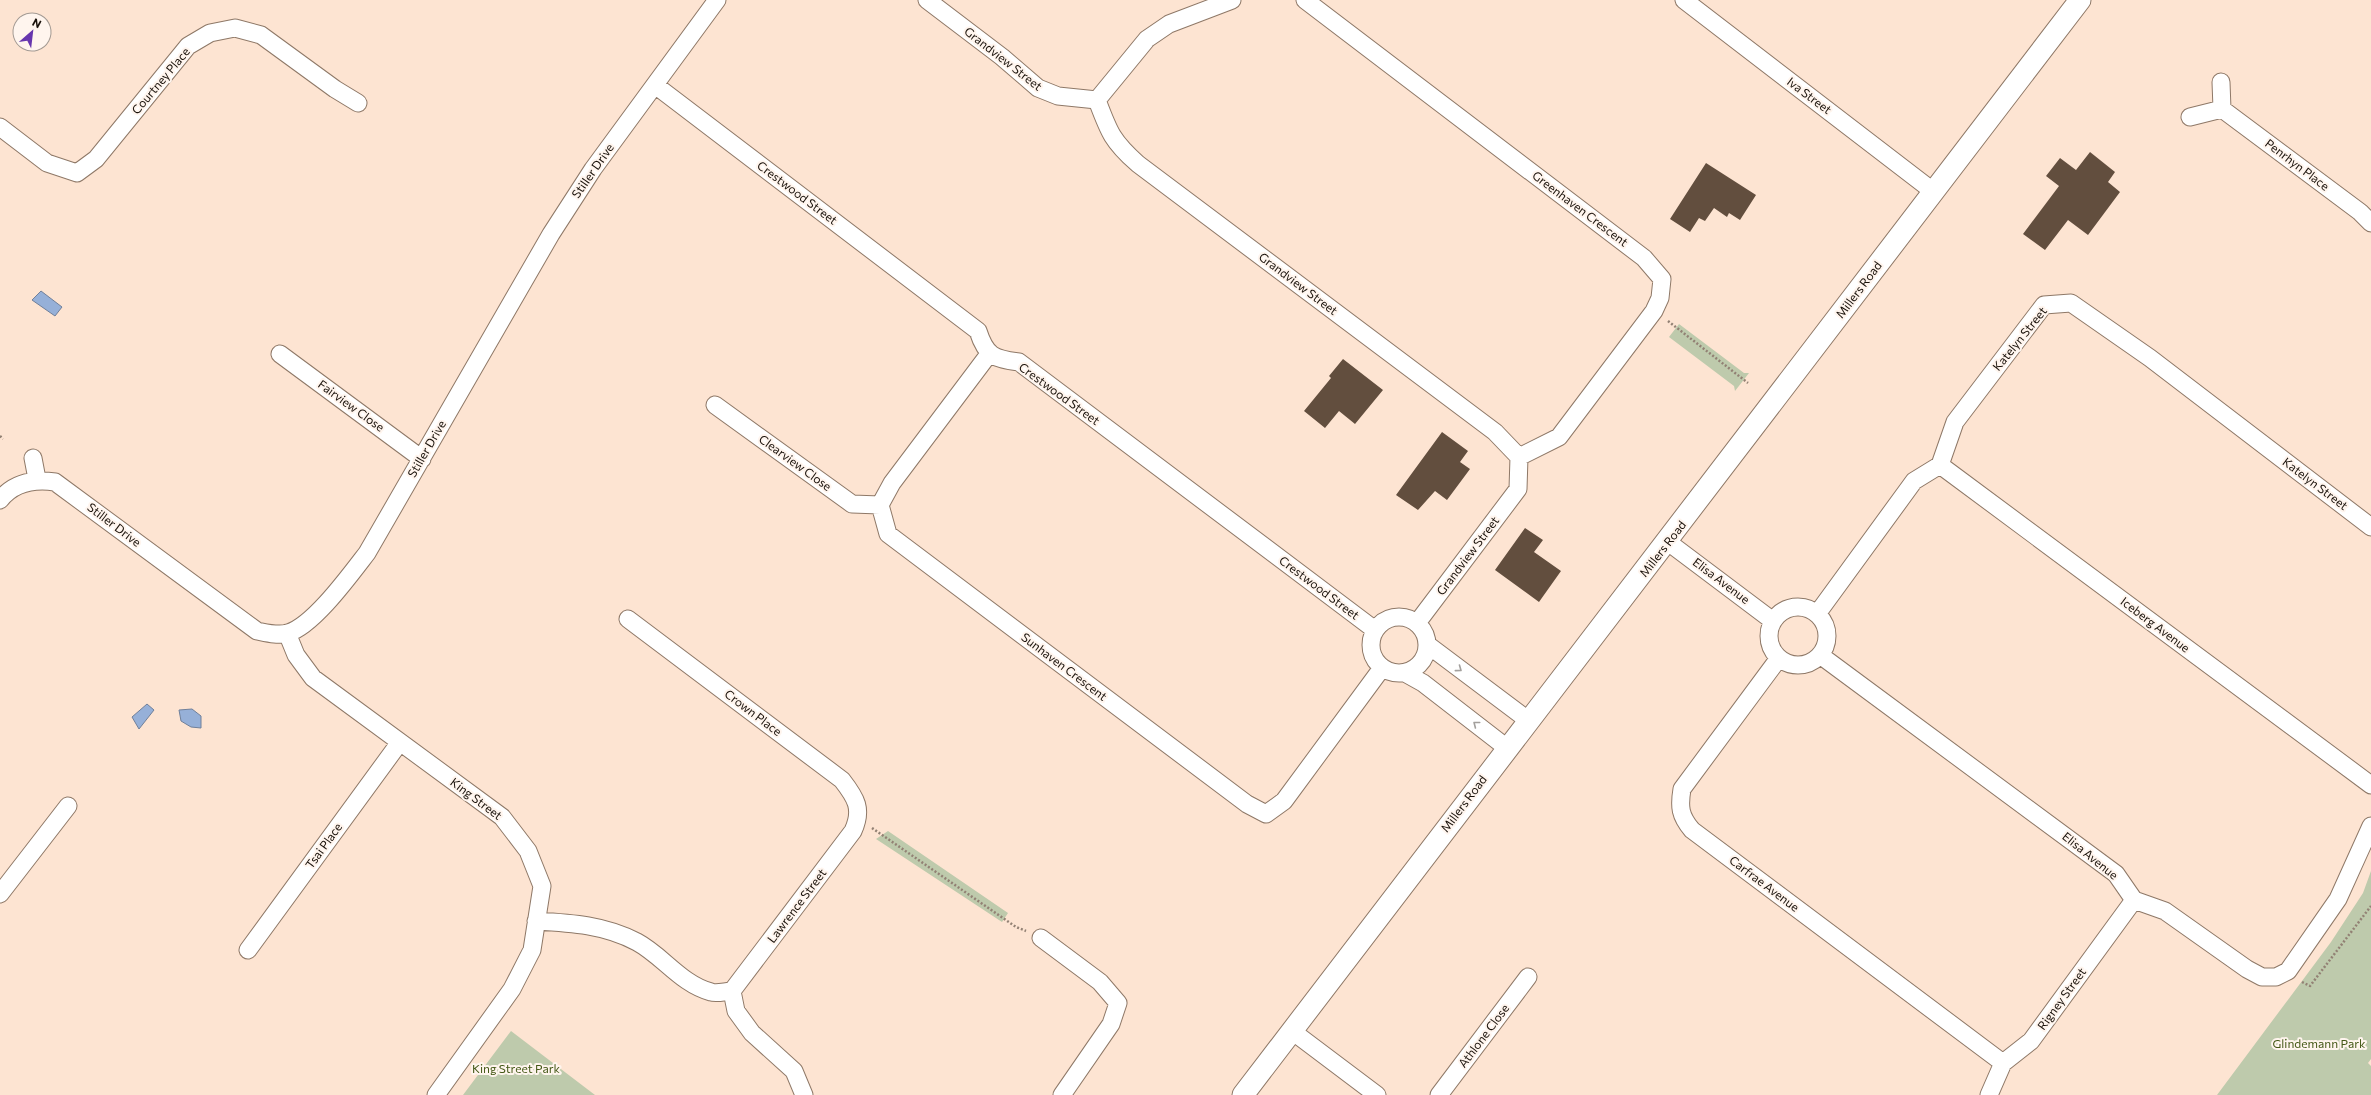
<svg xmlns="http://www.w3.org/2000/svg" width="2371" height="1095" font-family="Commissioner,sans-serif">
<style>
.green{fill:#becaac}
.water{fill:#96b0d8;stroke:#70809a}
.building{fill:#624e3e}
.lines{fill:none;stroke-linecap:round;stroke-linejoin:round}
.minor-casing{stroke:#8e7867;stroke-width:19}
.tertiary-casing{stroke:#8e7867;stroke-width:23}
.path{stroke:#928174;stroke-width:2.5;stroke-dasharray:2 2;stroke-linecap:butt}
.minor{stroke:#fff;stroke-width:17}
.tertiary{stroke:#fff;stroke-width:21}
.oneway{stroke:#a3a09d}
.labels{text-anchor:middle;stroke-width:4;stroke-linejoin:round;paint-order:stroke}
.street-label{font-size:12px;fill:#19110a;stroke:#fff5ee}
.park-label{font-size:12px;fill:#445816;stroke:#fff5ee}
</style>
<rect width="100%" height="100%" fill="#fde4d2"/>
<path class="green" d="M1679,324L1744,373H1749L1735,391L1734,386L1669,337Z
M888,831L1008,913L1002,922L876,839Z
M2371,871V1059L2368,1063L2371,1066V1095H2217L2331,942L2363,893Z
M511,1031L595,1095H463Z"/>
<path class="water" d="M41,291L62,307L55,316L32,300Z
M147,704L154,710L139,729L132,717Z
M192,709L201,716V728L191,727L181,721L179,710Z"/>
<path class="building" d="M2090,152L2115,172L2108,182L2120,192L2088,235L2068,220L2045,250L2023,234L2059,186L2046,176L2060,158L2076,170Z
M1706,163L1756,195L1740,220L1729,213L1727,217L1714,208L1705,221L1699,218L1690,232L1670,219Z
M1343,359L1383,390L1355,424L1339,411L1325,428L1304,411L1331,378L1329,376Z
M1442,432L1468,451L1460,462L1470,469L1447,500L1435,491L1418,510L1396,495Z
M1525,528L1543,540L1534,552L1561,571L1539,602L1495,570Z"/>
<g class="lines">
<g class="minor-casing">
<path id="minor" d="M927,0L1002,57L1038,88L1058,96L1097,100C1109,132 1112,141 1138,164L1495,432L1519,457L1518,489L1417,623
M1305,0L1644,258L1662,279L1660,298L1654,311L1559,437L1519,457
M1684,0L1934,192
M655,85L978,331C986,356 994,359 1019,362L1375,630
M1097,100L1147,39L1169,24L1232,0
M2222,109L2360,212L2371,223
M2190,117L2222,109L2221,82
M0,127L47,163L77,173L96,159L188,46L210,33L235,28L261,35L335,89L358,103
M280,354L422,459
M989,354L892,483L880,505L888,534L1247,804L1266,814L1284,801L1382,668
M715,405L852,504L880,505
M33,458L37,479
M1940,465L2371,785
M0,500C14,482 34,479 55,482L257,631C267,633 278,636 288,633C313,626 350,575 367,553L551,234L593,169L717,0
M1668,542L1773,621
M1769 636a29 29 0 1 1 58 0a29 29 0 1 1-58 0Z
M1817,614L1914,481L1940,465L1955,422L2044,305L2071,303L2150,358L2371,527
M1371 645a28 28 0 1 1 56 0a28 28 0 1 1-56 0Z
M628,619L842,780C856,798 863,809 853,831L732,991
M287,633L296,655L313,678L502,817L528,851L542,886L532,950L512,989L436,1095
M1428,645L1529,721
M1820,655L2116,874L2134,900L2165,911L2247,969L2262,977H2276L2288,971L2338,899L2371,826
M1779,658L1682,789C1679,807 1680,816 1692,830L2003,1063
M1405,673L1423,683L1507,748
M0,894L68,806
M536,921C572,923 605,925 637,942C663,956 681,984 711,992C717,994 726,991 732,991L736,1011L752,1033L794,1071L804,1095
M1041,938L1100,982L1118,1003L1111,1024L1062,1095
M248,950L400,742
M1292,1031L1377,1095
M1439,1095L1528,977
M1989,1095L2003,1063L2031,1041L2134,900"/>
</g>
<g class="tertiary-casing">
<path id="tertiary" d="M1243,1095C1523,731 1802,366 2080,0"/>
</g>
<path class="path" d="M1668,321L1748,383
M0,436L3,439
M872,828L1016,927L1026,931
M2302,982L2310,986L2371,906"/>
<use href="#minor" class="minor"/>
<use href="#tertiary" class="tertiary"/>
</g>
<defs><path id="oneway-chevron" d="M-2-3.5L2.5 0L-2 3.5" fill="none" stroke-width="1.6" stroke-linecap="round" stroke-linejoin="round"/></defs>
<g class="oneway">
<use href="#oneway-chevron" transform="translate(1459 669) rotate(36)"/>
<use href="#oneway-chevron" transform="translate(1476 724) rotate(-142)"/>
</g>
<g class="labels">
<g class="street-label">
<text transform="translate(1003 59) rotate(38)" y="4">Grandview Street</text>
<text transform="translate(161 81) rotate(-50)" y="4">Courtney Place</text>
<text transform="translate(1809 96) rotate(37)" y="4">Iva Street</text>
<text transform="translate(2297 165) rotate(37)" y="4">Penrhyn Place</text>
<text transform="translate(593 171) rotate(-55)" y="4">Stiller Drive</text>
<text transform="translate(797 193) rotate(37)" y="4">Crestwood Street</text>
<text transform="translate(1580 209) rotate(37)" y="4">Greenhaven Crescent</text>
<text transform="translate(1298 284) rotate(37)" y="4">Grandview Street</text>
<text transform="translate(1859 290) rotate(-53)" y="4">Millers Road</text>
<text transform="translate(2020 339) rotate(-51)" y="4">Katelyn Street</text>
<text transform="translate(1059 394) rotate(36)" y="4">Crestwood Street</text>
<text transform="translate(351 406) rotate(36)" y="4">Fairview Close</text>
<text transform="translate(427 449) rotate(-60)" y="4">Stiller Drive</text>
<text transform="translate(795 463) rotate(36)" y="4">Clearview Close</text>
<text transform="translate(2315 484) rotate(37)" y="4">Katelyn Street</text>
<text transform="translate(114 525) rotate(37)" y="4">Stiller Drive</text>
<text transform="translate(1663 549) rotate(-52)" y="4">Millers Road</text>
<text transform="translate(1468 556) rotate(-53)" y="4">Grandview Street</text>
<text transform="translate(1721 581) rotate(37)" y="4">Elisa Avenue</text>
<text transform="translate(1319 588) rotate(37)" y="4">Crestwood Street</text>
<text transform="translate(2155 625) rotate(37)" y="4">Iceberg Avenue</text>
<text transform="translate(1064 667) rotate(37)" y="4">Sunhaven Crescent</text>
<text transform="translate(753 713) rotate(37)" y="4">Crown Place</text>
<text transform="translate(476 799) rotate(37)" y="4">King Street</text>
<text transform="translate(1464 804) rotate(-53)" y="4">Millers Road</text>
<text transform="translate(324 846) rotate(-54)" y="4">Tsai Place</text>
<text transform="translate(2090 856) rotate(39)" y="4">Elisa Avenue</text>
<text transform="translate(1764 884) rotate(37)" y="4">Carfrae Avenue</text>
<text transform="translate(797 906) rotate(-53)" y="4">Lawrence Street</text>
<text transform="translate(2062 999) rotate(-54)" y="4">Rigney Street</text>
<text transform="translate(1484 1036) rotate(-53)" y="4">Athlone Close</text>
</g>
<g class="park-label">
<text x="2319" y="1048">Glindemann Park</text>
<text x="516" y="1073">King Street Park</text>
</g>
</g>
<g transform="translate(32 32) rotate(28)"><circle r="19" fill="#fff5ee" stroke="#a39a93"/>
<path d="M0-3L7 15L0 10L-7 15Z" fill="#6736ae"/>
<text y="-6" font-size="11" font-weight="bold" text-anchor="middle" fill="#19110a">N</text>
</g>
</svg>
